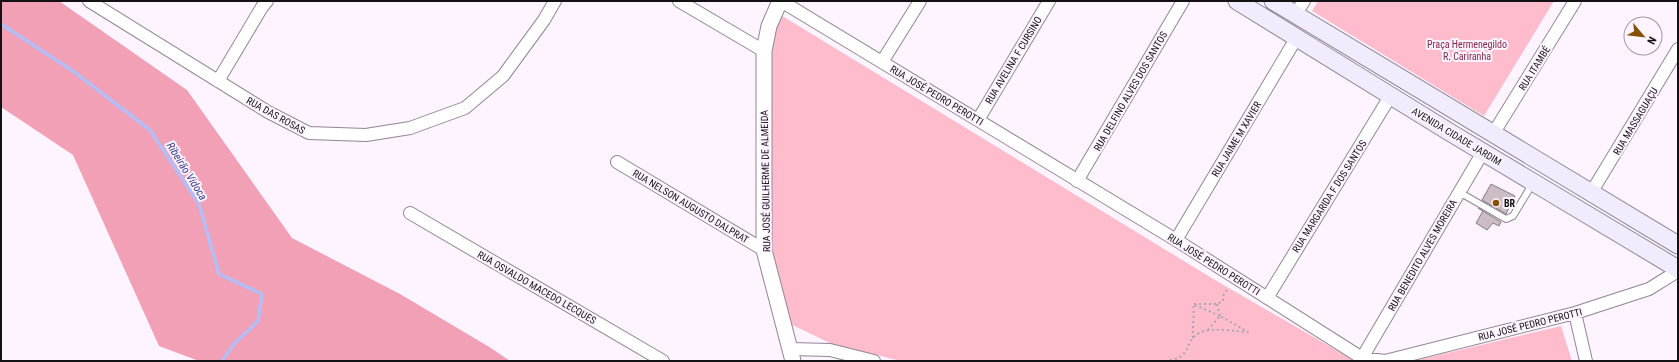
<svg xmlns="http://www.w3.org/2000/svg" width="1679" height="362" font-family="'Roboto Condensed',sans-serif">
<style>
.green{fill:#febccd}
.forest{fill:#f2a0b6}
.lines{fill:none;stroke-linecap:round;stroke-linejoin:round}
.stream{stroke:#b3bdf6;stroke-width:3.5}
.building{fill:#cbbcc5;stroke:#887b83}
.service-casing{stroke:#908793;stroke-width:8}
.minor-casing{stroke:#908793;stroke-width:14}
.tertiary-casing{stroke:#908793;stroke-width:17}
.secondary-casing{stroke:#908793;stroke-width:19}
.path{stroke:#aca6ae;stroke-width:2;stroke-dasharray:2 3;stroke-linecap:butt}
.service{stroke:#fff;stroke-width:6}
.minor{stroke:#fff;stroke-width:12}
.tertiary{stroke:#fff;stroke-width:15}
.secondary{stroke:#f1ecfd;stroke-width:17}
.poi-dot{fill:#875000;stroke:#fdf4ff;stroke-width:1.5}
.labels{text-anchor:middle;stroke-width:4;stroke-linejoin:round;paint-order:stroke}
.park-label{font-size:10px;fill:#842649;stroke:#fdf4ff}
.street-label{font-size:10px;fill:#141115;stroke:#fdf4ff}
.poi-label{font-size:10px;font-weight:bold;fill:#141115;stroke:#fdf4ff;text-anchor:start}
.water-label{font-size:11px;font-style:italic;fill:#3c4091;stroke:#fdf4ff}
</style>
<rect width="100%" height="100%" fill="#fdf4ff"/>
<path class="green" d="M1318,1H1554L1484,116L1312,11Z
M779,14L1215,280L1355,361H901L832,344L786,322L770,250L771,54Z
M1561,326L1572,361H1414Z"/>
<path class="forest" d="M1,1H59L187,90L292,238L400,294L491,348L510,361H199L159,346L73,155L1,107Z"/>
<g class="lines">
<path class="stream" d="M1,24L73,71L150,130L199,204L219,274L262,294L258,321L234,344L222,361"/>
</g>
<path class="building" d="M1491,184L1515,196L1506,214L1482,200Z
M1478,208L1501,222L1499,226L1493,223L1487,230L1476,223L1483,211Z"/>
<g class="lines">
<g class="service-casing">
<path id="service" d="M1459,192L1506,219L1513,216L1533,183"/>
</g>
<g class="minor-casing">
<path id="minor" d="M89,1L268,112L309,133L366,135L410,128L465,108L503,76L544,20L555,1
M679,1L764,51
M781,1L1176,240L1362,358L1385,361L1575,313L1649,289L1678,271
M1295,15L1304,1
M882,62L920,1
M218,81L262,7L267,1
M978,120L1049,1
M1493,134L1575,1
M617,162L764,250
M1077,181L1183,1
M1591,193L1678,49
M410,213L663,361
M1176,240L1297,37
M1267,298L1391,95
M1575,313L1586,361
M790,349L830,350L874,361
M1362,358L1483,152"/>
</g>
<g class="tertiary-casing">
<path id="tertiary" d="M780,1L769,26L764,51V250L793,361"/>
</g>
<g class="secondary-casing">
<path id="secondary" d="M1237,1L1451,133L1678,269
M1273,1L1678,245"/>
</g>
<path class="path" d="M1217,304L1220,316
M1195,305L1220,316
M1193,338C1192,326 1195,315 1193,304H1217L1223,301V296L1228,288
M1165,361C1194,358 1182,343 1199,333C1211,327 1235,331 1248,332L1220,316L1208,330"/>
<use href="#service" class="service"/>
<use href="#minor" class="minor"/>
<use href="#tertiary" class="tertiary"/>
<use href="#secondary" class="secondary"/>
</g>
<circle class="poi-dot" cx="1496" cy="203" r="4"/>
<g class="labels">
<g class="park-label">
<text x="1467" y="48">Praça Hermenegildo<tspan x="1467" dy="12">R. Cariranha</tspan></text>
</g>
<g class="street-label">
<text transform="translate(1013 60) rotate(-59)" y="4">RUA AVELINA F CURSINO</text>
<text transform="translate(1534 68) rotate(-58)" y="4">RUA ITAMBÉ</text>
<text transform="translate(1130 91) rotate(-60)" y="4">RUA DELFINO ALVES DOS SANTOS</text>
<text transform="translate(937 95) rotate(31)" y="4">RUA JOSÉ PEDRO PEROTTI</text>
<text transform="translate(276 115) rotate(29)" y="4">RUA DAS ROSAS</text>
<text transform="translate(1635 121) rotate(-59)" y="4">RUA MASSAGUAÇU</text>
<text transform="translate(1457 136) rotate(31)" y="4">AVENIDA CIDADE JARDIM</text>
<text transform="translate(1236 139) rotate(-59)" y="4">RUA JAIME M XAVIER</text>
<text transform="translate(765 181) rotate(-91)" y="4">RUA JOSÉ GUILHERME DE ALMEIDA</text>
<text transform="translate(1329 196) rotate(-58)" y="4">RUA MARGARIDA F DOS SANTOS</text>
<text transform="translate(691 206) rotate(31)" y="4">RUA NELSON AUGUSTO DALPRAT</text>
<text transform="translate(1422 255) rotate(-60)" y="4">RUA BENEDITO ALVES MOREIRA</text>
<text transform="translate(1214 264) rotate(32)" y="4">RUA JOSÉ PEDRO PEROTTI</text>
<text transform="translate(537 287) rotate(30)" y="4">RUA OSVALDO MACEDO LECQUES</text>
<text transform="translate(1530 324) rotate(-14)" y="4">RUA JOSÉ PEDRO PEROTTI</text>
</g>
<g class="poi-label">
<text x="1504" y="207">BR</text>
</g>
<g class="water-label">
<text transform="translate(187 171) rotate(58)" y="4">Ribeirão Vidoca</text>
</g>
</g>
<rect width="1679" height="362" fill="none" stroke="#141115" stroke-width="4"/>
<g transform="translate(1643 36) rotate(118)"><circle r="19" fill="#fdf4ff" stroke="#a099a1"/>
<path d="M0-3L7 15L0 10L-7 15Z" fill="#875000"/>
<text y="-6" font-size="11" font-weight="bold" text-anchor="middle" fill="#141115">N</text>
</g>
</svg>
